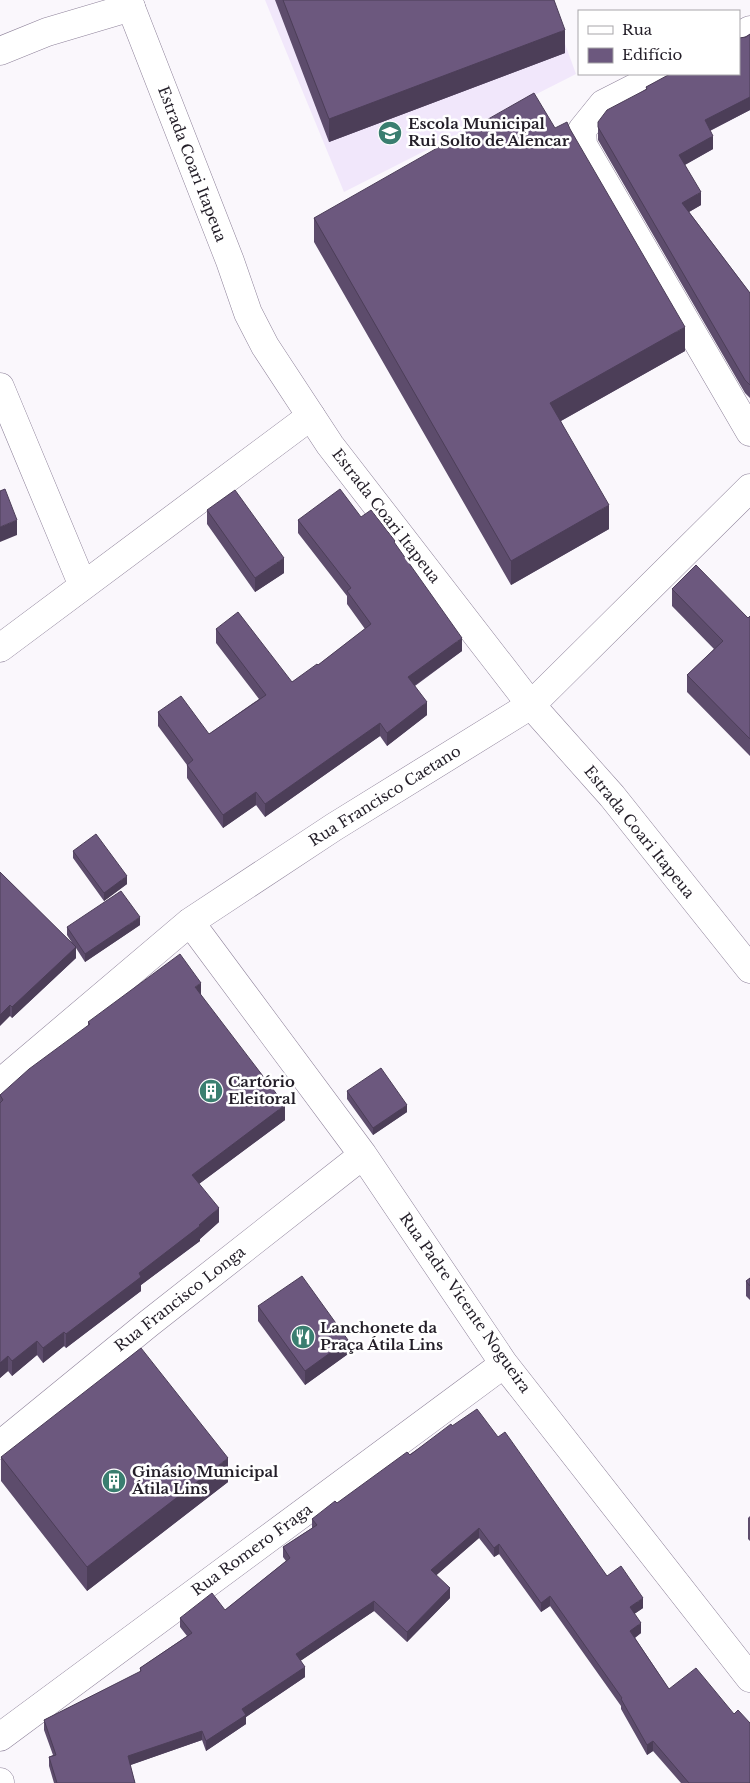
<svg xmlns="http://www.w3.org/2000/svg" width="750" height="1783" font-family="'Libre Baskerville',serif">
<style>
.built{fill:#f1e7fb}
.lines{fill:none;stroke-linecap:round;stroke-linejoin:round}
.street-casing{stroke:#8e829a;stroke-width:29}
.secondary-casing{stroke:#8e829a;stroke-width:29}
.street{stroke:#fff;stroke-width:28}
.secondary{stroke:#fff;stroke-width:28}
.wall{fill:#5d4c6c}
.shaded-wall{fill:#4c3e58}
.building{fill:#6c587e;stroke:#4c3e58}
.labels{text-anchor:middle;stroke-width:5;stroke-linejoin:round;paint-order:stroke}
.poi-label{font-size:15px;font-weight:bold;fill:#231e28;stroke:#fff;text-anchor:start}
.street-label{font-size:15px;fill:#231e28;stroke:#fff}
</style>
<rect width="100%" height="100%" fill="#faf7fc"/>
<path class="built" d="M265,0H549L576,74L344,192Z"/>
<g class="lines">
<g class="street-casing">
<path id="street" d="M739,36L750,30
M0,51L47,32L131,7
M662,74L603,104L582,130L583,145L750,432
M0,387L83,586
M0,648L311,416
M190,922L363,1155L504,1364L750,1678
M0,1083L190,922L334,827L531,705L750,488
M0,1445L148,1324L363,1155
M0,1737L504,1364
M0,1782V1783"/>
</g>
<g class="secondary-casing">
<path id="secondary" d="M128,0L230,261L248,313L265,346L330,445L531,705L612,796L750,969"/>
</g>
<use href="#street" class="street"/>
<use href="#secondary" class="secondary"/>
</g>
<path class="wall" d="M275,0H554L565,53L329,142Z
M750,34V110L710,131L713,149L685,165L701,205L689,212L750,293V398L745,393L598,140V122L646,89V87Z
M555,128L570,129L685,351L561,421L609,529L511,585L314,242V218Z
M207,510L284,573L255,592L207,524Z
M361,517L395,544L462,651L415,686L427,715L387,746L380,736L265,817L256,805L223,828L187,778V765L158,726V712L209,734L259,699L216,643V629L292,682L318,665L365,629L347,604V596L298,533V520Z
M672,589L748,618L750,616V756L687,692V675L714,649L672,606Z
M73,851L127,884L104,901L73,858Z
M0,872L74,946L67,935V927L140,925L85,962L76,948V958L12,1018L10,1016Z
M201,995L285,1120L199,1184L219,1222L200,1239V1241L141,1285V1291L66,1348L64,1346L43,1363L37,1355L12,1376L8,1371L0,1378V1095L88,1026V1022Z
M347,1091L407,1112L373,1135L347,1099Z
M750,1278V1300L746,1296V1281Z
M258,1306L348,1354L305,1385L258,1321Z
M452,1426L498,1437L607,1576L643,1608L634,1614L641,1633L635,1638L669,1689L750,1783H681L653,1751L647,1755L621,1709V1706L550,1606L541,1612L499,1554L494,1557L479,1538L436,1575L450,1598L407,1642L374,1611L300,1661L305,1677L246,1717V1724L206,1751L202,1740L130,1765L135,1783H54L49,1766V1757L53,1755L44,1730V1720L140,1672V1668L187,1636L180,1627V1618L225,1610L286,1561L283,1557V1547L312,1528V1519L337,1503Z
M1,1457L228,1482L87,1591L1,1481Z
M750,1516V1541L748,1539V1518Z"/>
<path class="shaded-wall" d="M565,30V53L329,142V119Z
M750,97V110L705,133V120Z
M713,136V149L679,168V155Z
M701,192V205L682,216V203Z
M685,327V351L550,427V403Z
M609,505V529L511,585V561Z
M17,520V535L0,542V527Z
M284,558V573L255,592V578Z
M462,638V651L408,690V677Z
M427,702V715L387,746V733Z
M380,723V736L265,817V804Z
M256,792V805L223,828V815Z
M127,876V884L104,901V893Z
M140,917V925L85,962V954Z
M76,947V958L12,1018V1007Z
M201,983V997L195,987Z
M10,1005V1016L0,1026V1015Z
M285,1105V1120L192,1189V1175Z
M407,1105V1112L373,1135V1128Z
M219,1208V1222L200,1239V1241L141,1285V1291L66,1348V1334L139,1273Z
M64,1332V1346L43,1363V1348Z
M348,1340V1354L305,1385V1371Z
M37,1341V1355L12,1376V1361Z
M8,1356V1371L0,1378V1363Z
M228,1458V1482L87,1591V1567Z
M479,1528V1538L431,1580V1570Z
M499,1544V1554L494,1557V1548Z
M450,1588V1598L407,1642V1632Z
M550,1596V1606L541,1612V1603Z
M643,1598V1608L630,1617V1607Z
M374,1601V1611L296,1664V1654Z
M641,1623V1633L630,1641V1631Z
M305,1667V1677L246,1717V1724L206,1751V1741L242,1709Z
M202,1731V1740L128,1766V1756Z
M653,1741V1751L647,1755V1745Z"/>
<path class="building" d="M283,0H554L565,30L329,119Z
M750,34V97L705,120L713,136L679,155L701,192L682,203L750,293V385L745,380L598,127V122L607,110L647,89L646,87L670,74H739V38L746,37Z
M534,93L555,128L567,122L570,129L685,327L550,403L609,505L511,561L314,218Z
M5,489L17,520L0,527V491Z
M340,489L361,517L371,510L395,541L394,542L462,638L408,677L427,702L387,733L380,723L265,804L256,792L223,815L187,765L193,760L158,712L181,696L209,734L266,695L216,629L238,612L292,682L317,664L318,665L371,624L347,591L351,588L298,520Z
M235,490L284,558L255,578L207,510Z
M696,565L748,618L750,616V739L687,675L723,641L672,589Z
M96,834L127,876L104,893L73,851Z
M0,872L76,947L12,1007L10,1005L0,1015Z
M121,891L140,917L85,954L67,927Z
M180,954L201,983L195,987L285,1105L192,1175L219,1208L199,1225L200,1226L139,1273L141,1277L66,1334L64,1332L43,1348L37,1341L12,1361L8,1356L0,1363V1103L3,1100L0,1095L29,1069L90,1024L88,1022Z
M381,1068L407,1105L373,1128L347,1091Z
M302,1276L348,1340L305,1371L258,1306Z
M750,1278V1286L746,1281Z
M141,1348L228,1458L87,1567L1,1457Z
M477,1409L498,1437L505,1432L607,1576L621,1566L643,1598L630,1607L641,1623L630,1631L669,1689L696,1668L734,1714L738,1710L750,1723V1783H689L653,1741L647,1745L621,1699L622,1698L550,1596L541,1603L499,1544L494,1548L479,1528L431,1570L450,1588L407,1632L374,1601L296,1654L305,1667L242,1709L246,1715L206,1741L202,1731L128,1756L135,1783H57L49,1757L56,1755L44,1720L141,1671L140,1668L192,1633L180,1618L212,1593L225,1610L290,1558L283,1547L317,1525L312,1519L335,1501L337,1503L407,1452L410,1455L451,1424L452,1426Z"/>
<defs>
<g id="school-disc" transform="scale(1.25)"><circle r="9.5" fill="#3a7e70" stroke="#fff"/><path d="M0-5L7-2L0 1L-7-2ZM-4 1L0 2.5L4 1V4Q0 6-4 4Z" fill="#fff"/></g>
<g id="building-disc" transform="scale(1.25)"><circle r="9.5" fill="#3a7e70" stroke="#fff"/><path d="M-4-6H4V6H1V3H-1V6H-4ZM-2.5-4.3h1.7v1.8h-1.7ZM.8-4.3h1.7v1.8H.8ZM-2.5-1h1.7V.8h-1.7ZM.8-1h1.7V.8H.8Z" fill="#fff"/></g>
<g id="restaurant-disc" transform="scale(1.25)"><circle r="9.5" fill="#3a7e70" stroke="#fff"/><path d="M-5-6h1v4h1v-4h1v4h1v-4h1v5L-1.5 .5V6h-2V.5L-5-1ZM5-6V6H3V1.5H1.5Q1.5-4 5-6Z" fill="#fff"/></g>
</defs>
<g fill-rule="evenodd">
<use href="#school-disc" x="390" y="133"/>
<use href="#building-disc" x="211" y="1091"/>
<use href="#restaurant-disc" x="303" y="1337"/>
<use href="#building-disc" x="114" y="1481"/>
</g>
<g class="labels">
<g class="poi-label">
<text x="408" y="129">Escola Municipal<tspan x="408" dy="17">Rui Solto de Alencar</tspan></text>
<text x="228" y="1087">Cartório<tspan x="228" dy="17">Eleitoral</tspan></text>
<text x="320" y="1333">Lanchonete da<tspan x="320" dy="17">Praça Átila Lins</tspan></text>
<text x="132" y="1477">Ginásio Municipal<tspan x="132" dy="17">Átila Lins</tspan></text>
</g>
<g class="street-label">
<text transform="translate(192 164) rotate(69)" y="5">Estrada Coari Itapeua</text>
<text transform="translate(386 516) rotate(52)" y="5">Estrada Coari Itapeua</text>
<text transform="translate(385 796) rotate(-32)" y="5">Rua Francisco Caetano</text>
<text transform="translate(639 832) rotate(51)" y="5">Estrada Coari Itapeua</text>
<text transform="translate(180 1299) rotate(-38)" y="5">Rua Francisco Longa</text>
<text transform="translate(465 1303) rotate(55)" y="5">Rua Padre Vicente Nogueira</text>
<text transform="translate(252 1550) rotate(-36)" y="5">Rua Romero Fraga</text>
</g>
</g>
<rect x="578" y="10" width="162" height="65" fill="#ffffff" stroke="#a7a5a9"/>
<rect x="588" y="26" width="25" height="8" fill="#ffffff" stroke="#a7a5a9"/>
<text x="622" y="35" font-size="15" fill="#231e28">Rua</text>
<rect x="588" y="48" width="25" height="15" fill="#6c587e" stroke="#a7a5a9"/>
<text x="622" y="60" font-size="15" fill="#231e28">Edifício</text>
</svg>
